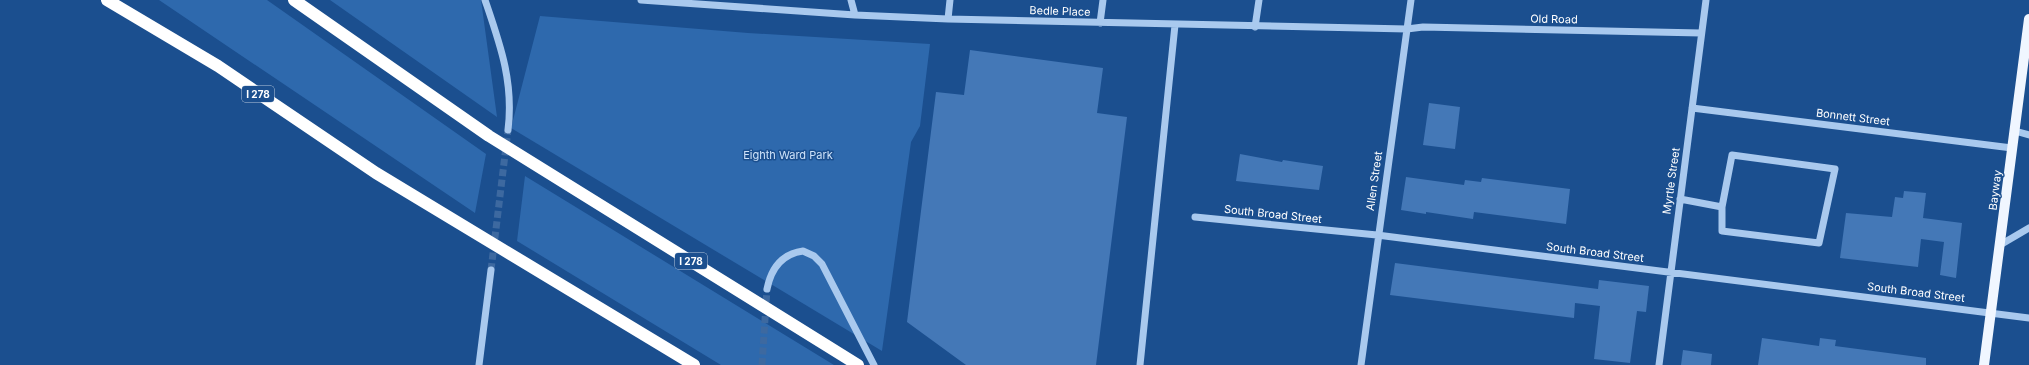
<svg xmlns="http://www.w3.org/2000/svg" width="2029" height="365" font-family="Inter,sans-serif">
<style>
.green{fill:#2e69ad}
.building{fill:#4478b7}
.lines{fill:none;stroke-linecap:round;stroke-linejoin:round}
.minor-tunnel{stroke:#3d69a0;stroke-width:7;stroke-dasharray:7 3.5;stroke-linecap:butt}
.minor{stroke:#a9c9ee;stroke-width:7}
.major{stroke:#f0f6ff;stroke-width:10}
.highway{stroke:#fff;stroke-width:12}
.labels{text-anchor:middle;stroke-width:3;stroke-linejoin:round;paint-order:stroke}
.shield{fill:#1b4f8f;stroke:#bbcadd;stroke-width:1}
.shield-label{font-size:10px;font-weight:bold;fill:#fff}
.street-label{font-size:11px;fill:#fff;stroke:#1b4f8f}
.park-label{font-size:11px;fill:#cfe3fa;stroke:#1b4f8f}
</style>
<rect width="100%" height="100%" fill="#1b4f8f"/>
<path class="green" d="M159,0H267L486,154L475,213Z
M330,0H481L497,117Z
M540,16L748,33L930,44L920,126L911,142L882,351L511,128Z
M525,176L834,365H721L517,241Z"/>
<path class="building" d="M970,50L1103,68L1097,113L1127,117L1096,365H966L907,322L936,92L964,95Z
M1429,103L1460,107L1455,149L1423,145Z
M1240,154L1282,162L1283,160L1323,166L1319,190L1236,181Z
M1406,177L1464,185L1465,180L1481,182L1482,178L1570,189L1566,224L1474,212L1473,219L1426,212V214L1401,210Z
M1904,191L1926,193L1923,218L1962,223L1956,278L1940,275L1944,242L1921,239L1918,267L1840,258L1846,213L1892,217L1895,197L1903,198Z
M1395,263L1598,289L1599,280L1649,286L1646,312L1637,311L1630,363L1594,359L1600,306L1575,303L1574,318L1390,295Z
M1762,338L1819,346L1820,338L1836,340L1835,346L1926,358V365H1758Z
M1683,350L1712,354L1711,365H1681Z"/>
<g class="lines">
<path class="minor-tunnel" d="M491,270L508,130
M762,365L767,289"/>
<path class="minor" d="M485,0C500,44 514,82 508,130
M641,0L855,15L948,19L1407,29L1423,27L1701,33
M851,0L855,15
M948,19L950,0
M1100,23L1103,0
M1255,27L1259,0
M1692,108L2012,148
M2015,131L2029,135
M1732,155L1835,169L1819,243L1722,231V207Z
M1680,199L1722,207
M1195,217L1377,235L2029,318
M2000,245L2029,228
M767,289C771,269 781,254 803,251L814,256L822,264L874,365
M479,365L491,270
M1140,365L1175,25
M1361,365L1411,0
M1659,365L1706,0"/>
<path class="major" d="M1984,365L2029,19"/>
<path class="highway" d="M107,0L218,66L376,173L694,365
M294,0L489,136L858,365"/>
</g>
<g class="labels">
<g class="shield">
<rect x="242" y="86" width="32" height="16" rx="3"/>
<rect x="675" y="253" width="32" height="16" rx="3"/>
</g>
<g class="shield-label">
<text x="258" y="98">I 278</text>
<text x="691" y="265">I 278</text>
</g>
<g class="street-label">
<text transform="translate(1060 11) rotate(2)" y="4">Bedle Place</text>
<text transform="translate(1554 19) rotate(1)" y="4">Old Road</text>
<text transform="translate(1853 117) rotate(7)" y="4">Bonnett Street</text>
<text transform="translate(1374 181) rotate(-82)" y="4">Allen Street</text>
<text transform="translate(1671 181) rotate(-82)" y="4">Myrtle Street</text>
<text transform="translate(1995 190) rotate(-83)" y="4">Bayway</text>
<text transform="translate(1273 214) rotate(6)" y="4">South Broad Street</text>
<text transform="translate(1595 252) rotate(7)" y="4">South Broad Street</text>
<text transform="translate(1916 292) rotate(7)" y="4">South Broad Street</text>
</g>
<g class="park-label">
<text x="788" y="159">Eighth Ward Park</text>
</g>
</g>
</svg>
